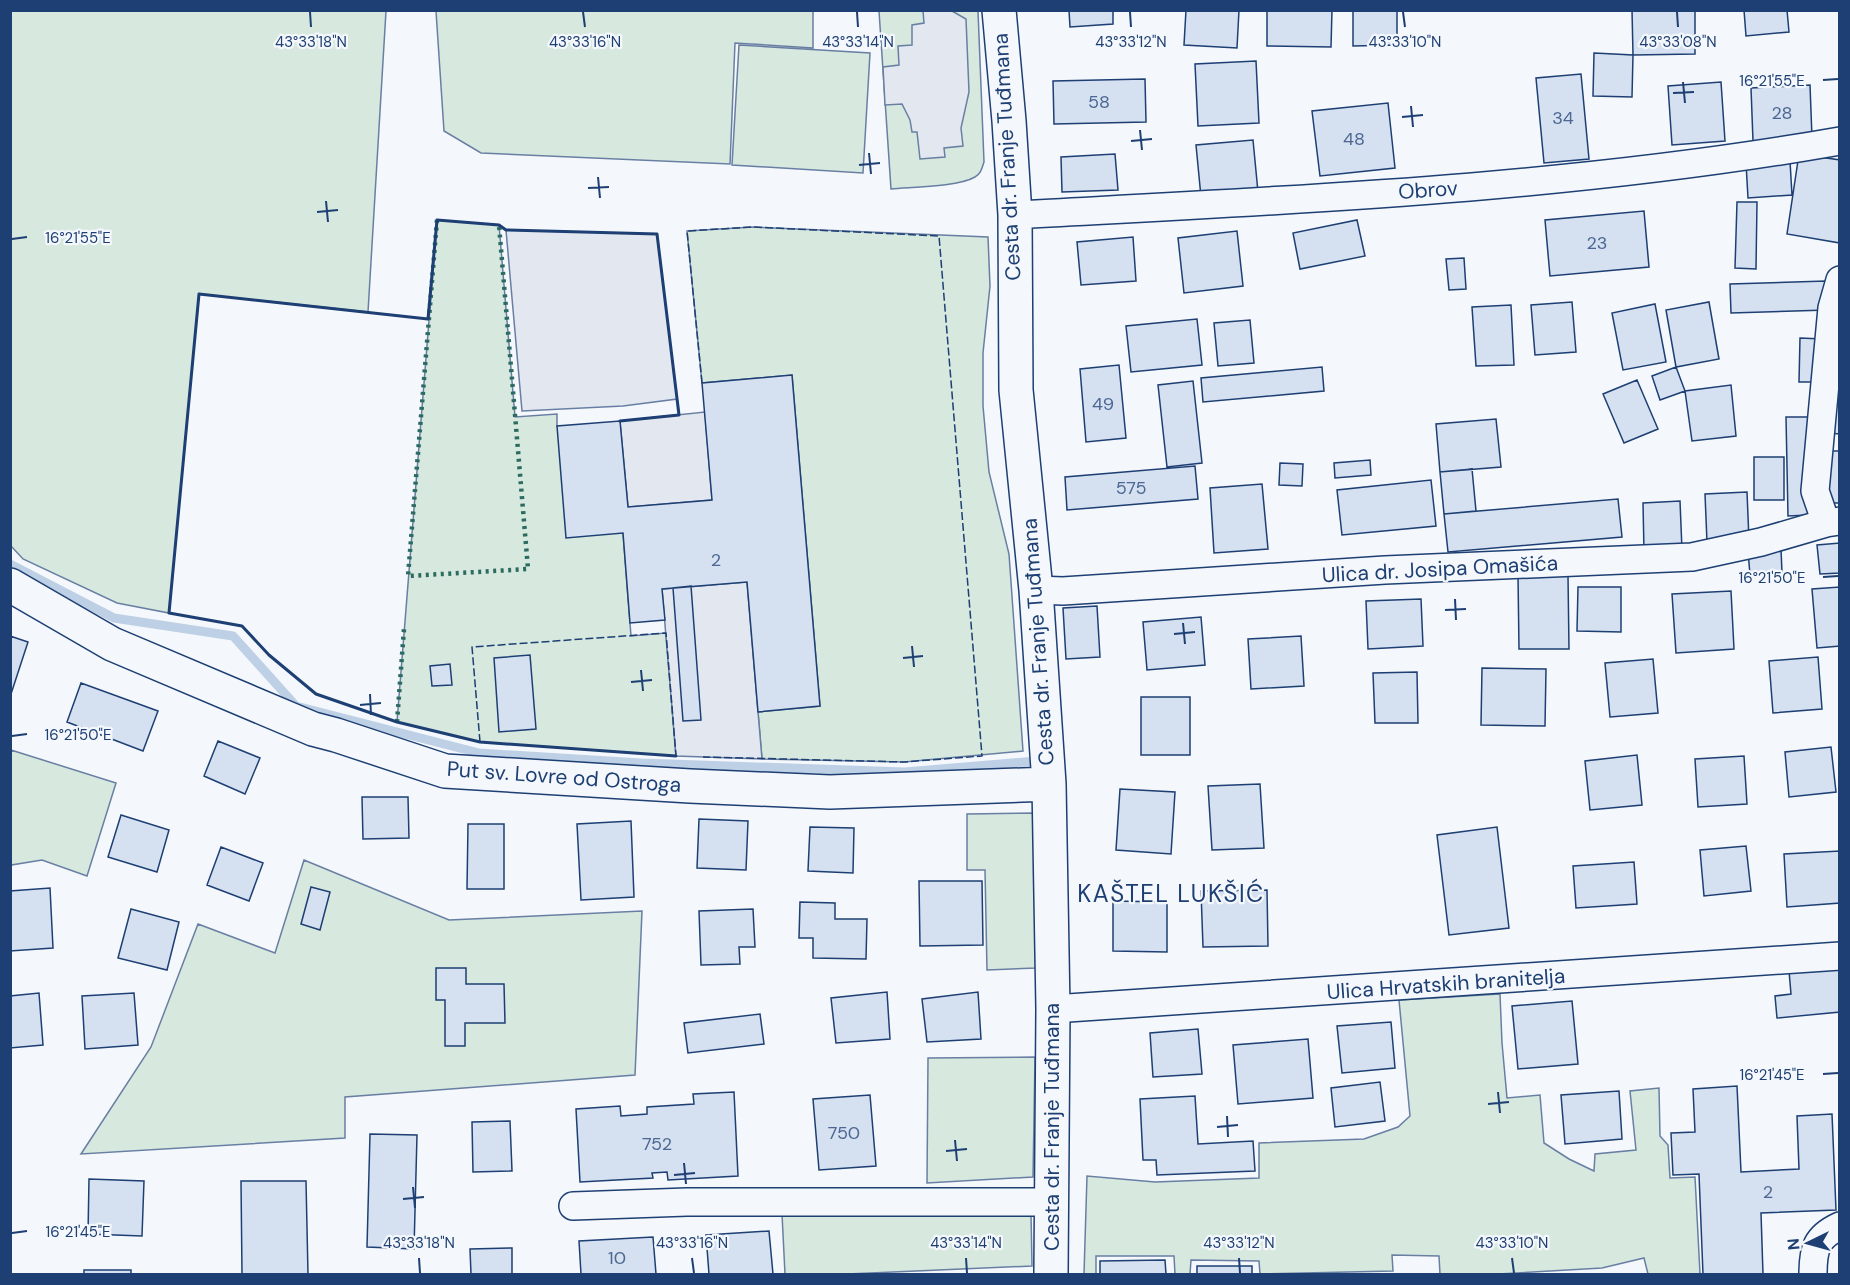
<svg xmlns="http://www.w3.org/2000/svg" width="1850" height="1285" font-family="'DM Sans',sans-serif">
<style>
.green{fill:#d7e8df;stroke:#687fa3;stroke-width:1.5}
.parking{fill:#e3e8f0;stroke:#687fa3;stroke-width:1.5}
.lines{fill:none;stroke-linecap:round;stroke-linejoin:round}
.stream{stroke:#bed0e5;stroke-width:9}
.building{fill:#d5e0f0;stroke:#1d3f73;stroke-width:1.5}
.street-casing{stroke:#1d3f73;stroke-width:30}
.secondary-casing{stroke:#1d3f73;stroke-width:36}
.street{stroke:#f4f7fb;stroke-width:27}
.secondary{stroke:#f4f7fb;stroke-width:33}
.hedge{stroke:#2c6c60;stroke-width:4.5;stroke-dasharray:3 4.5;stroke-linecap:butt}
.fence{stroke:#1d3f73;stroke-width:1.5;stroke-dasharray:8 3;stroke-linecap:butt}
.wall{stroke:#1d3f73;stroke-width:3}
.ticks{fill:none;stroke:#1d3f73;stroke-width:2}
.labels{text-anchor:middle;stroke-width:4.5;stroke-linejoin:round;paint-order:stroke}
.number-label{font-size:18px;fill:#4b6792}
.street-label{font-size:21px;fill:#1d3f73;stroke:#f4f7fb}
.quarter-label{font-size:24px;letter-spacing:1.5px;fill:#1d3f73;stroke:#f4f7fb}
.ticks-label{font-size:15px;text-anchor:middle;fill:#1d3f73;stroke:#f4f7fb;stroke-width:4.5;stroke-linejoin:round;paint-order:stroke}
</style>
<rect width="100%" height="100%" fill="#f4f7fb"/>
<path class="green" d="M10,11H386L368,312L199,294L169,613L117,603L23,559L11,546Z
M436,11H813V48L735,43L730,164L481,153L444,131Z
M879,11H978L984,162C982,168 981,174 975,177C958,187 911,187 891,189Z
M739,45L870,53L863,173L732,165Z
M437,220L499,225L515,417L557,414V426L623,533L631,636L666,633L676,756L480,742L397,722Z
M753,227L988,237L990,286L983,353V406L989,472L1009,554L1023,751L904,762L762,759L758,712L820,706L792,375L702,383L687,231Z
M11,750L116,783L87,876L42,860L11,865Z
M1036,813V968L987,970L985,870H967V814Z
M304,860L449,920L642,911L635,1075L345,1097V1138L81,1154L151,1047L198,924L275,953Z
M1500,994L1502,1043L1507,1098L1540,1095L1544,1143L1569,1159L1594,1171L1595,1154L1636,1150L1630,1091L1659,1088L1660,1136L1668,1145L1670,1178L1695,1177L1700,1274H1648L1644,1258L1602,1268L1498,1274H1440L1439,1256L1392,1255L1393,1271L1260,1274L1259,1261L1191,1260L1190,1274H1175L1174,1256H1096V1274H1084L1087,1176L1155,1182L1259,1178V1143L1364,1139L1398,1127L1410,1116L1399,1000Z
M1035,1057L1033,1177L927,1183L928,1058Z
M782,1214H1031L1032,1266L847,1274H785Z"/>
<path class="parking" d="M923,11H952L966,19L969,92L961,128L963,146L944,148L945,157L920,159L917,132H912L910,120L902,104L885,105L883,67L899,65L898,46L912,45V25L924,23Z
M506,230L657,234L677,399L623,406L522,411Z
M705,412L712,500L628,507L620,421Z
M747,582L762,759L676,756L662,589Z"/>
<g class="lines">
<path class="stream" d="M10,564L114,618L233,636L296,706L479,753L641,763L905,772L1036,761"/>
</g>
<path class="building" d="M1069,10H1113V24L1070,27Z
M1186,10H1239L1237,48L1184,45Z
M1267,10H1332L1331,47L1267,46Z
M1353,10H1397V45L1353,46Z
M1632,10H1695V54L1633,55Z
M1744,10H1787L1789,32L1746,36Z
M1594,53L1633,55L1632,97L1593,96Z
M1256,61L1259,123L1198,126L1195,64Z
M1581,74L1589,159L1544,163L1536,78Z
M1145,79L1146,122L1054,124L1053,81Z
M1721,82L1725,141L1672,145L1668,86Z
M1810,85L1812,138L1753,141L1751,88Z
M1388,103L1395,168L1320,176L1312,111Z
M1253,140L1258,192L1201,197L1196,145Z
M1115,154L1118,190L1062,192L1061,157Z
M1799,154L1840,160V243L1787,234Z
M1790,161L1792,195L1748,198L1746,163Z
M1737,202H1757L1756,269L1735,268Z
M1644,211L1649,267L1550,276L1545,220Z
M1357,220L1365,256L1300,269L1293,233Z
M1237,231L1243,286L1184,293L1178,238Z
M1133,237L1136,281L1081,285L1077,242Z
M1464,258L1466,289L1449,290L1446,259Z
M1826,281L1827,310L1731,313L1730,284Z
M1572,302L1576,352L1535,355L1531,305Z
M1709,302L1719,359L1676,367L1666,310Z
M1655,304L1666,362L1623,370L1612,313Z
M1511,305L1514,365L1476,366L1472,307Z
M1197,319L1202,365L1131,372L1126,326Z
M1250,320L1254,363L1218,366L1214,323Z
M1800,338L1822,339L1821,382H1799Z
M1840,354V434L1828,433Z
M1119,365L1126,438L1086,442L1080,369Z
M1322,367L1324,391L1203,402L1201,378Z
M1676,367L1685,391L1660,400L1652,376Z
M792,375L820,706L758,712L747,582L662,589L665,620L630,623L623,533L566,538L557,426L620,421L628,507L712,500L702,383Z
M1637,380L1658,429L1624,443L1603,394Z
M1193,381L1202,463L1167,467L1158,385Z
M1731,385L1736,436L1692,441L1685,391Z
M1786,417H1808L1809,515L1788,516Z
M1496,419L1501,467L1440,472L1436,424Z
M1823,451H1840V503H1825Z
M1754,457H1784V500H1754Z
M1370,460L1371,475L1335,478L1334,463Z
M1280,463L1303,464L1302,486L1279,485Z
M1195,466L1198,499L1067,510L1065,477Z
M1472,469L1476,511L1444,514L1440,472Z
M1431,480L1436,526L1342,535L1337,490Z
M1262,484L1268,549L1214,553L1210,488Z
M1747,492L1749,540L1707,542L1705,494Z
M1618,499L1622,537L1448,552L1444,514Z
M1680,501L1682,550L1644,552L1643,503Z
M1840,543V573L1820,574L1817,545Z
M1781,549L1782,573L1750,575L1748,551Z
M1518,576H1568L1569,649H1519Z
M691,586L701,720L683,721L673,588Z
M1578,587H1621V632L1577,631Z
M1840,587V646L1817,648L1812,589Z
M1731,591L1734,649L1676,653L1672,594Z
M1421,599L1423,646L1368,649L1366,601Z
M1097,606L1100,657L1066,659L1063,608Z
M1201,617L1205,665L1147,670L1143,622Z
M10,636L28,642L10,697Z
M1301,636L1304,686L1251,689L1248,639Z
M530,655L536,729L499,732L494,658Z
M1818,657L1822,709L1773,713L1769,661Z
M1653,659L1658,713L1610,717L1605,663Z
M450,664L452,685L432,686L430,666Z
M1482,668L1546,669L1545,726L1481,725Z
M1417,672L1418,723H1375L1373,673Z
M81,683L158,711L143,751L67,722Z
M1141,697H1190V755H1141Z
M218,741L260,758L245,794L204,776Z
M1831,747L1836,792L1789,797L1785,752Z
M1637,755L1642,805L1590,810L1585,761Z
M1744,756L1747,804L1698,807L1695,759Z
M1260,784L1264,848L1212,850L1208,786Z
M1120,789L1175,792L1171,854L1116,850Z
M362,797H408L409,838L363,839Z
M121,815L169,830L157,872L108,857Z
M699,819L748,821L746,870L697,868Z
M631,821L634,897L581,900L577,824Z
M468,824H504V889H467Z
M810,827L854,828L853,873L808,871Z
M1497,827L1509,928L1449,935L1437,835Z
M1746,846L1751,891L1704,896L1700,850Z
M221,847L263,863L249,901L207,885Z
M1840,851V903L1787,907L1784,854Z
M1634,862L1637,904L1576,908L1573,866Z
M919,881H982L983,945L920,946Z
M311,887L330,892L320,930L301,924Z
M50,888L53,948L10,951V891Z
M1267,890L1268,946L1203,947L1201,891Z
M1113,901L1167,902V952L1113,951Z
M800,902L835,903V919H867L866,959L813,958V938H799Z
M131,909L179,922L167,970L118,958Z
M753,909L755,947H739L740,964L701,965L699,911Z
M1840,967V1012L1777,1018L1775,996L1791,994L1789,971Z
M436,968H466V984H504L505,1023H465V1046H445V1000H436Z
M887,992L890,1039L836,1043L831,998Z
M978,992L981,1039L927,1042L922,999Z
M39,993L43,1045L10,1048V996Z
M134,993L138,1045L85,1049L82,996Z
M1572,1001L1578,1064L1518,1069L1512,1006Z
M760,1014L764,1044L688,1053L684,1023Z
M1391,1022L1395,1068L1342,1073L1337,1026Z
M1198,1029L1202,1074L1153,1077L1150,1033Z
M1308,1039L1313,1098L1238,1104L1233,1045Z
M1380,1082L1385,1121L1335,1127L1331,1088Z
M1737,1086L1741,1172L1799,1169L1797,1116L1832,1114L1836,1210L1761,1213L1763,1274H1703L1699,1174L1673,1175L1671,1133L1695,1132L1693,1089Z
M1619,1091L1622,1139L1565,1144L1561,1095Z
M734,1092L738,1176L668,1180L667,1172L652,1173L653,1178L580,1182L576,1109L620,1106L621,1116L647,1114V1107L694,1104L693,1094Z
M870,1095L876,1166L819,1170L813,1099Z
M1195,1096L1198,1144L1253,1141L1255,1171L1157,1175L1156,1160H1143L1140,1099Z
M510,1121L512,1171L473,1172L472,1122Z
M370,1134L417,1135L414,1249L367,1247Z
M89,1179L144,1181L142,1236L88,1234Z
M241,1181H306L308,1274H242Z
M769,1231L773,1274H709L706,1235Z
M653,1237L656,1274H581L579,1241Z
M512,1248V1274H471L470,1249Z
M1165,1260L1166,1274H1100V1261Z
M1197,1266H1252V1274H1197Z
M84,1270H131V1274H84Z"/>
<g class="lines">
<g class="street-casing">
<path id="street" d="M1015,215C1290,200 1567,189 1840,141
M1826,523L1815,491L1832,308L1840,280
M1036,590L1063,591L1385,570L1692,557L1761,542L1826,523L1840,521
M1053,1009L1840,956
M573,1206L687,1202H1051
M1813,1274C1813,1249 1816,1237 1840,1226"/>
</g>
<g class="secondary-casing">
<path id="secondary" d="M999,10L1009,121L1015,215L1016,390L1036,590L1049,784L1053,1009L1051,1274
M10,585L112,644L313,729L336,735L445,771L690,786L830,792L1049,784"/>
</g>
<use href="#street" class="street"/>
<use href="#secondary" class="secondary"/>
<path class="hedge" d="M437,220L408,576L528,569L499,225
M397,722L404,629"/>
<path class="fence" d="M702,383L687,231L753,227L939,236L982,756L904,762L703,757
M480,742L472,647L666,633L676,756"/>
<path class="wall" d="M620,421L679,415L657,234L506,230L499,225L437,220L428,319L199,294L169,613L242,626L269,655L316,694L397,722L480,742L676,756"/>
</g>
<path class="ticks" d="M310,12L311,27M583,12L585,27M857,12L858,27M1130,12L1131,27M1403,12L1405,27M1677,12L1678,27M1823,80L1838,79M1683,82L1685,103M1673,93L1694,92M1411,106L1413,127M1402,117L1423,115M1140,130L1142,150M1131,141L1152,139M869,153L871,174M859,165L880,163M598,177L600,198M588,188L609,187M326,201L328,222M317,212L338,210M12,239L27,237M1823,577L1838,576M1455,599L1456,620M1445,610L1466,609M1183,623L1185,644M1174,634L1195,632M912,646L914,667M903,658L923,656M641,670L643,691M631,682L652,680M370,694L371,715M360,705L381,703M12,736L27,734M1823,1074L1838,1073M1498,1092L1500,1113M1488,1104L1509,1102M1227,1116L1228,1137M1217,1127L1238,1125M955,1140L957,1161M946,1151L967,1149M684,1163L686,1184M674,1175L695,1173M413,1187L415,1208M403,1199L424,1197M12,1233L27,1231M419,1258L420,1273M692,1258L694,1273M966,1258L967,1273M1239,1258L1240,1273M1512,1258L1514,1273"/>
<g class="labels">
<g class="number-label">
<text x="1099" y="108">58</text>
<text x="1782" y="119">28</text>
<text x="1563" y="124">34</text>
<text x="1354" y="145">48</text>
<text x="1597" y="249">23</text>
<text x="1103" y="410">49</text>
<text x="1131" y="494">575</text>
<text x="716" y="566">2</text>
<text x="844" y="1139">750</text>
<text x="657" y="1150">752</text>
<text x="1768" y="1198">2</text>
<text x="617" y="1264">10</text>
</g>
<g class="street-label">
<text transform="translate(1007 157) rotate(-93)" y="7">Cesta dr. Franje Tuđmana</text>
<text transform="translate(1428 190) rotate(-4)" y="7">Obrov</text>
<text transform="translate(1440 569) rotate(-3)" y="7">Ulica dr. Josipa Omašića</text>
<text transform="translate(1038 642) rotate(-94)" y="7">Cesta dr. Franje Tuđmana</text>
<text transform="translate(564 777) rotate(4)" y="7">Put sv. Lovre od Ostroga</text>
<text transform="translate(1446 984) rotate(-4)" y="7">Ulica Hrvatskih branitelja</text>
<text transform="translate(1052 1127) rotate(-90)" y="7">Cesta dr. Franje Tuđmana</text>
</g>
<g class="quarter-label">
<text x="1171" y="902">KAŠTEL LUKŠIĆ</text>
</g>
</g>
<g class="ticks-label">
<text x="311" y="47">43°33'18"N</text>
<text x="585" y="47">43°33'16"N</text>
<text x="858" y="47">43°33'14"N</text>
<text x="1131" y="47">43°33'12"N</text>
<text x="1405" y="47">43°33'10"N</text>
<text x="1678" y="47">43°33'08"N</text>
<text x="1772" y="86">16°21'55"E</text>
<text x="78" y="243">16°21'55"E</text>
<text x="1772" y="583">16°21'50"E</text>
<text x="78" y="740">16°21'50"E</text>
<text x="1772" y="1080">16°21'45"E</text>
<text x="78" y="1237">16°21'45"E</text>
<text x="419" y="1248">43°33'18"N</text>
<text x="692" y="1248">43°33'16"N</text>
<text x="966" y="1248">43°33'14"N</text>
<text x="1239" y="1248">43°33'12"N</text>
<text x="1512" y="1248">43°33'10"N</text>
</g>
<rect width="1850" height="1285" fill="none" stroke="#1d3f73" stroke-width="24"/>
<g transform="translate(1808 1243) rotate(265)" stroke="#f4f7fb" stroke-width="4.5" paint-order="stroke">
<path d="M0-4.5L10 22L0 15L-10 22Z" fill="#1d3f73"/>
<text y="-9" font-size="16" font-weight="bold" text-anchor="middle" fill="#1d3f73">N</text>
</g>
</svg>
